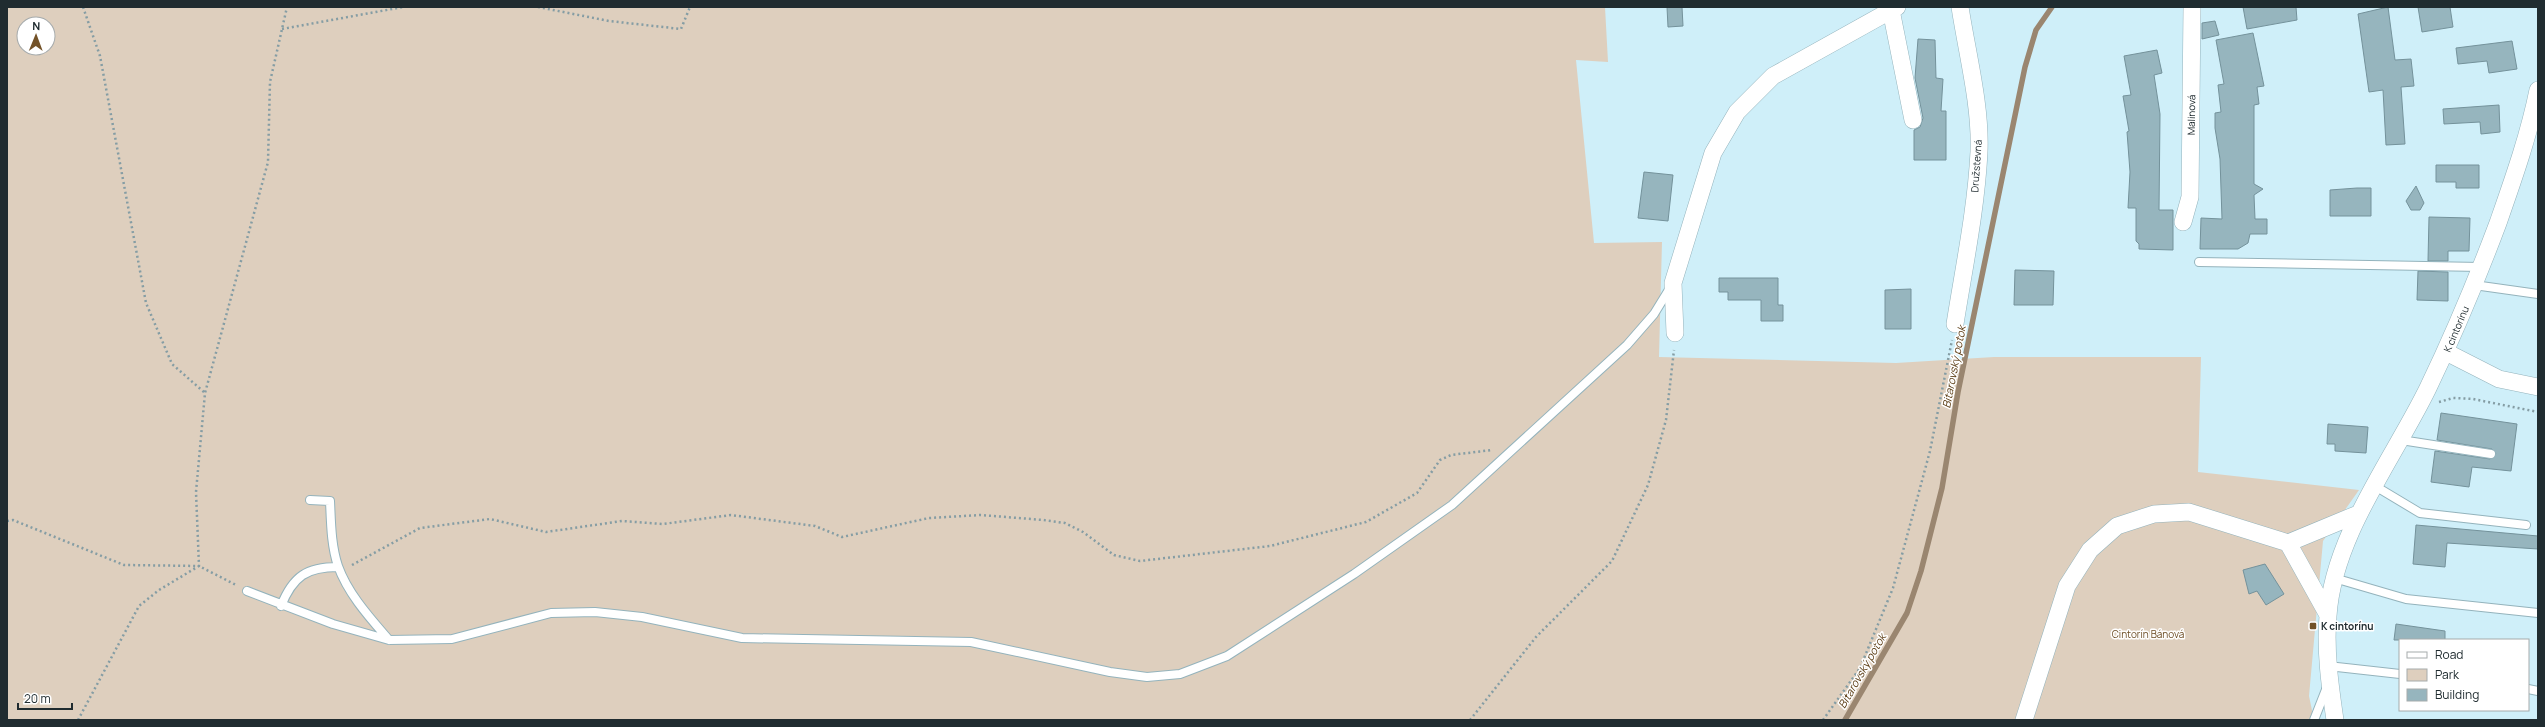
<svg xmlns="http://www.w3.org/2000/svg" width="2545" height="727" font-family="Manrope,sans-serif">
<style>
.green{fill:#decfbe;fill-rule:evenodd}
.lines{fill:none;stroke-linecap:round;stroke-linejoin:round}
.stream{stroke:#9a8670;stroke-width:5.5}
.building{fill:#96b5be;stroke:#74929b}
.lane-casing{stroke:#94b3bc;stroke-width:10}
.street-casing{stroke:#94b3bc;stroke-width:18}
.path{stroke:#859da4;stroke-width:2.5;stroke-dasharray:2 3;stroke-linecap:butt}
.lane{stroke:#fff;stroke-width:8}
.street{stroke:#fff;stroke-width:17}
.poi-dot{fill:#735228;stroke:#fff;stroke-width:1.5}
.labels{text-anchor:middle;stroke-width:3;stroke-linejoin:round;paint-order:stroke}
.street-label{font-size:10px;fill:#202c30;stroke:#fff}
.poi-label{font-size:10px;font-weight:bold;fill:#202c30;stroke:#fff;text-anchor:start}
.park-label{font-size:10px;fill:#6d4d25;stroke:#fff}
.water-label{font-size:11px;font-style:italic;fill:#5b3c13;stroke:#fff}
</style>
<rect width="100%" height="100%" fill="#cfeff9"/>
<path class="green" d="M7,7H1605L1608,62L1576,60L1594,243L1662,242L1659,357L1896,363L1994,357H2201L2198,472L2359,490L2323,541L2309,696L2314,720H7ZM24,24H48V48H24Z"/>
<g class="lines">
<path class="stream" d="M1845,720L1907,613L1921,571L1942,488L1958,392L2025,67L2036,30L2052,7"/>
</g>
<path class="building" d="M1667,7H1682L1683,26L1668,27Z
M2243,7H2296L2297,20L2247,29Z
M2388,7L2395,60L2411,59L2414,86L2401,87L2405,144L2386,145L2383,90L2369,92L2358,14Z
M2418,7H2450L2453,27L2422,32Z
M2215,21L2219,35L2202,39V23Z
M2253,33L2264,86L2257,87L2259,104L2254,105V184L2263,189L2254,195L2255,219H2267V234H2250L2248,243L2238,249H2200L2201,218L2222,219L2220,159L2215,128V113L2221,112L2218,85L2224,84L2216,40Z
M1918,39L1935,40L1936,78L1943,79L1941,111H1946V160H1914V130L1920,127L1923,118L1915,78Z
M2512,41L2517,69L2489,73L2487,61L2458,64L2456,48Z
M2157,50L2162,73L2154,75L2160,114L2159,210H2173V250L2139,249V244L2136,241V208H2128L2130,172L2127,132L2129,131L2123,96L2131,95L2124,56Z
M2499,105L2500,132L2481,134L2480,122L2444,124L2443,109Z
M2436,165H2479V188H2456V182H2436Z
M1644,172L1673,175L1668,221L1638,218Z
M2416,186L2424,203L2420,210H2411L2406,201Z
M2357,188H2371V216H2330V190Z
M2429,217L2470,218L2469,251H2448V261H2428Z
M2015,270L2054,271L2053,305H2014Z
M2418,271L2448,272V301L2417,300Z
M1719,278H1778V305H1783V321H1761V300H1728V292H1719Z
M1911,289V329H1885V290Z
M2441,413L2517,424L2511,471L2472,467L2469,487L2431,482L2435,451L2490,459L2496,454L2492,449L2437,440Z
M2328,424L2368,427L2366,453L2335,451V444H2327Z
M2416,525L2538,536V549L2447,543L2445,567L2413,564Z
M2265,564L2284,594L2266,605L2257,591L2249,594L2243,570Z
M2396,624L2445,631V640H2394Z"/>
<g class="lines">
<g class="lane-casing">
<path id="lane" d="M2199,262L2481,267
M2474,285L2538,294
M2401,440L2491,454
M2375,486L2420,513L2526,525
M310,500L330,501C331,522 331,545 338,566C348,594 370,618 389,640
M2334,578L2406,599L2538,613
M247,591L333,624L389,640L452,639L551,613L595,612L642,617L742,638L971,642L1110,672L1147,677L1180,674L1227,656L1354,574L1452,505L1627,345L1654,314L1670,288
M281,606C293,576 307,567 338,567
M2328,666L2400,674
M2528,689L2538,691
M2314,720L2327,687"/>
</g>
<g class="street-casing">
<path id="street" d="M1891,10L1913,120
M2183,222L2190,197L2192,7
M1955,324C1964,267 1976,210 1979,152C1981,106 1967,53 1960,7
M1675,333L1673,283L1713,153L1737,112L1773,76L1897,7
M2446,352L2499,379L2538,387
M2288,543L2328,615
M2024,720L2067,586L2090,550L2117,526L2154,514L2189,512L2288,543L2358,514
M2335,720C2330,686 2325,650 2328,616C2333,536 2394,458 2428,388C2454,334 2477,279 2498,223C2513,180 2529,135 2538,90"/>
</g>
<path class="path" d="M83,7L100,56L146,303L172,364L205,393
M538,7L609,21L681,29L690,7
M282,29L403,7
M2439,402L2453,398L2473,399L2538,412
M7,521L13,520L124,565L199,566L196,492L205,393L268,162L270,82L287,7
M352,565L420,528L490,519L546,532L622,521L663,524L731,515L815,526L842,537L929,518L981,515L1043,520L1065,523L1083,532L1114,555L1140,561L1270,546L1366,522L1417,493L1440,460L1451,455L1492,450
M78,720L139,606L159,590L199,566L236,585
M1470,720L1536,637L1612,561L1648,485L1666,420L1674,350
M1823,720L1860,668L1893,588L1930,451L1952,340"/>
<use href="#lane" class="lane"/>
<use href="#street" class="street"/>
</g>
<rect class="poi-dot" x="2309" y="622" width="8" height="8" rx="2"/>
<g class="labels">
<g class="street-label">
<text transform="translate(2191 115) rotate(-89)" y="4">Malinová</text>
<text transform="translate(1976 166) rotate(-86)" y="4">Družstevná</text>
<text transform="translate(2456 329) rotate(-67)" y="4">K cintorínu</text>
</g>
<g class="poi-label">
<text x="2321" y="630">K cintorínu</text>
</g>
<g class="park-label">
<text x="2148" y="638">Cintorín Bánová</text>
</g>
<g class="water-label">
<text transform="translate(1954 367) rotate(-79)" y="4">Bitarovský potok</text>
<text transform="translate(1862 671) rotate(-60)" y="4">Bitarovský potok</text>
</g>
</g>
<rect width="2545" height="727" fill="none" stroke="#202c30" stroke-width="16"/>
<rect x="2399" y="639" width="130" height="72" fill="#ffffff" stroke="#a6abac"/>
<rect x="2407" y="652" width="20" height="6" fill="#ffffff" stroke="#a6abac"/>
<text x="2435" y="659" font-size="12" fill="#202c30">Road</text>
<rect x="2407" y="669" width="20" height="12" fill="#decfbe" stroke="#a6abac"/>
<text x="2435" y="679" font-size="12" fill="#202c30">Park</text>
<rect x="2407" y="689" width="20" height="12" fill="#96b5be" stroke="#a6abac"/>
<text x="2435" y="699" font-size="12" fill="#202c30">Building</text>
<g transform="translate(36 36) rotate(1)"><circle r="19" fill="#ffffff" stroke="#a6abac"/>
<path d="M0-3L7 15L0 10L-7 15Z" fill="#735228"/>
<text y="-6" font-size="11" font-weight="bold" text-anchor="middle" fill="#202c30">N</text>
</g>
<path d="M18 703v6h54v-6" fill="none" stroke="#202c30" stroke-width="2"/>
<text x="24" y="703" font-size="12" fill="#202c30" stroke="#ffffff" stroke-width="3" paint-order="stroke">20 m</text>
</svg>
